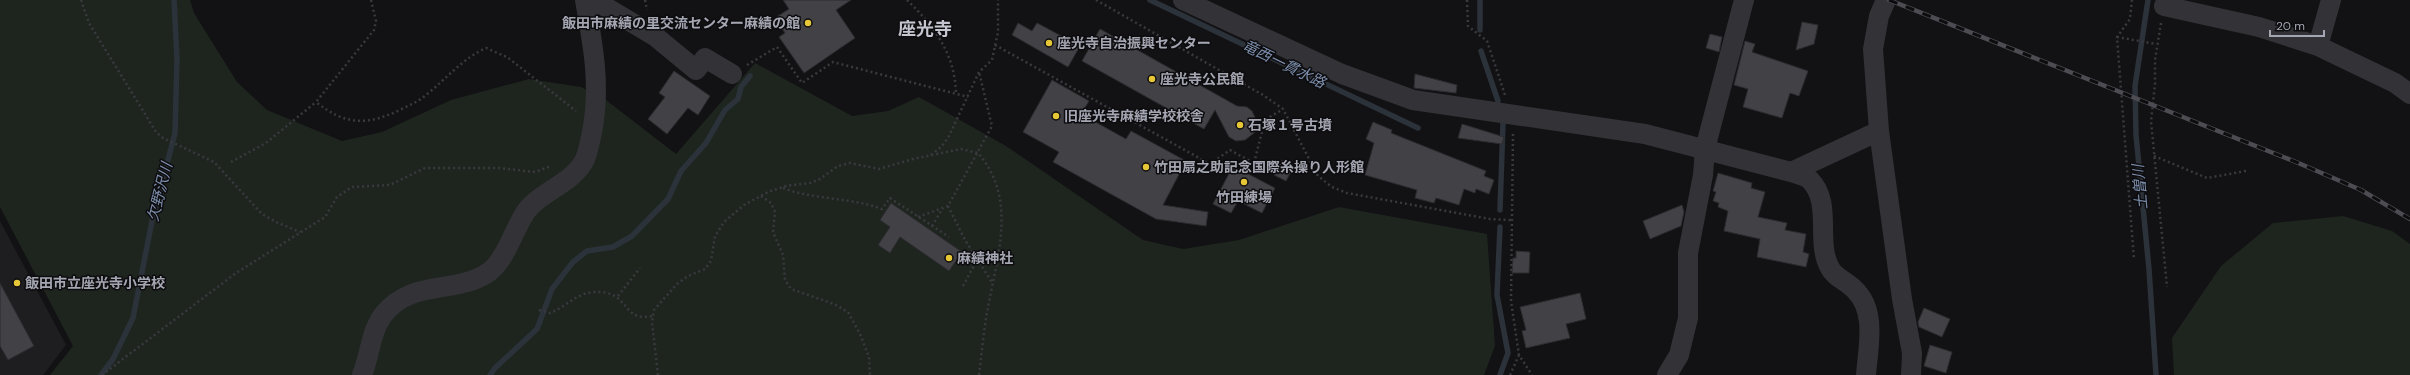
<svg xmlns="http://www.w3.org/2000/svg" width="2410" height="375" font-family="'DM Sans','Noto Sans JP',sans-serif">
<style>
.built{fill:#1e1d20}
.green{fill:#1e251f}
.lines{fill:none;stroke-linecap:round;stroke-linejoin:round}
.stream{stroke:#2c323a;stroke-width:5.5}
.building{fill:#414146;stroke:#2c2b2f}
.path{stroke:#39393e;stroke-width:2.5;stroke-dasharray:2 3;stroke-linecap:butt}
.minor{stroke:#333337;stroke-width:20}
.rail-casing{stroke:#4c4c52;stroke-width:4.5}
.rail{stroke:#0d0c0e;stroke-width:3;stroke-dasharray:9;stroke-linecap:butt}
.poi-dot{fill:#e5c737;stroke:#0d0c0e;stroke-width:1.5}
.labels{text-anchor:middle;stroke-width:3;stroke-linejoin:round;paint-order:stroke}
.poi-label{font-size:14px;font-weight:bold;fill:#a4a6b2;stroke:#0d0c0e;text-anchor:start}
.water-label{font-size:15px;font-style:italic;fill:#7c8eac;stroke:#0d0c0e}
.district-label{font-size:18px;font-weight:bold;fill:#c4c5cf;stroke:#0d0c0e}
</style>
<rect width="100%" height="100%" fill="#121113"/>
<path class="built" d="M0,221L66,345L43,375H0Z"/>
<path class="green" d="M0,0H190L194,13L237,82L267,110L342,141L382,132L451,100L529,79L581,87L606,100L676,154L755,63L852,116L888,111L919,97L1006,146L1143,240L1183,249L1239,240L1339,207L1487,234L1495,346L1484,375H50L73,346L0,207Z
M2343,216L2392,231L2410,244V375H2174L2172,338L2221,266L2273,223Z"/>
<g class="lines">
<path class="stream" d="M1150,0L1418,128
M1480,0V30
M2148,0L2135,86L2136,135L2149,269L2156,375
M1481,51L1498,101
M1500,210L1503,123
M101,375L113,359L133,318L152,221L175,133L177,59L174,0
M490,375L495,368L537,329L552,289L573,262L587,251L613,247L632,236L668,199L681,171L706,143L725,110L738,99L741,87L750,76
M1500,375L1508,353L1497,295L1500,227"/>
</g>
<path class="building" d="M783,0H851L836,10L855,38L804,73L779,37L785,33L775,18L789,9Z
M1802,22L1818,25L1814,44L1796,50Z
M1018,23L1032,31L1037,23L1080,46L1068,67L1012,35Z
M1100,29L1237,106L1247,107L1252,111L1257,122L1254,133L1245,140L1236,141L1229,137L1215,110L1204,129L1082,61Z
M1710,34L1722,37L1719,52L1706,48Z
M1745,41L1755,44L1752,52L1808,71L1799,96L1790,93L1782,118L1743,107L1748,89L1734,85Z
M674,71L710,96L698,115L688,108L667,134L648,119L665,97L659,93Z
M1415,74L1457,85L1456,93L1414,88Z
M1052,80L1089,101L1081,114L1126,139L1131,131L1186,161L1163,205L1208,212L1206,226L1156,219L1053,162L1059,152L1023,132Z
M1373,122L1392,130L1391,133L1486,171L1484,176L1494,180L1489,194L1476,189L1475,193L1464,189L1459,205L1436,198L1434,203L1415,198L1417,190L1365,175L1374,143L1366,139Z
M1462,124L1504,137L1502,144L1458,138Z
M1282,160L1294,166L1286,181L1274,175Z
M1233,166L1275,188L1262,213L1238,201L1231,213L1213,204Z
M1718,173L1752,183L1751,188L1765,192L1758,217L1787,223L1785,230L1806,234L1803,252L1809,254L1806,267L1757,257L1760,239L1724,231L1728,211L1718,207L1719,203L1713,201L1716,192L1713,191Z
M891,203L962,252L949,271L900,237L890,253L878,245L890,227L880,220Z
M1682,205L1684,212L1681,226L1650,239L1643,221Z
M1516,251L1530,252L1529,273H1512L1513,258H1516Z
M0,283L34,346L8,360L0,346Z
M1580,293L1586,319L1566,324L1570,338L1526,348L1522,331L1526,330L1520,307Z
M1924,308L1950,319L1942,337L1919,327L1918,322Z
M1930,345L1952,352L1946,373L1924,366Z"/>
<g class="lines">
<path class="path" d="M81,0L89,23L156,132L163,138L214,162L262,214L276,222L300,232
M371,0L376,21L374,30L316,102C345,125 366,126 400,110C409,105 418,102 426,95C446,79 462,59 486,48L507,57L576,111
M645,0L647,10
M907,0C935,27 955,54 956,94
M1096,0L1263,95L1283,109L1318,176L1332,187L1347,193L1490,219L1511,220
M1467,0L1468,26L1487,41L1505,95
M2132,0L2130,19L2117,37L2134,260
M2161,23L2155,60V84L2151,121L2167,287
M2117,37L2156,44
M995,45L1210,164L1230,150L1266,170
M747,65L777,47L802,83L833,62L968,97
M1249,123L1265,120
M1513,134L1511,301L1519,355L1532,375
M931,155L941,147L948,138L979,72L992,60L998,32V0
M2154,156L2207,178L2246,171
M231,162L266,143L316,102
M1254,163L1265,120L1283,109
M783,188C814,200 850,197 882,209L890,198L949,237
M761,196L771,203L775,212L773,232L783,255L785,280L791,289L834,304L848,312L860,334L869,357L870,375
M948,206L965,240L993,284
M918,217L948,206L992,126L979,72
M932,226L943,208
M963,286L978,258
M618,296L640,268
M539,310L550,313C566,307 576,293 594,292C631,290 621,323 652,316
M102,375L236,273L325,217L337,197L352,187L390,185L425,168H499L535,172L551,166
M658,375L652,322L654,310L677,284L688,276L705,269L711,261L715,236L724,222L744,205L768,192L786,186L810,183L820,179L838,166L850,163L879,169L913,159L961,149L978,153C1016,197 999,250 989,302C984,326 982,351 979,375
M1510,375L1519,355"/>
<path class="minor" d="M594,0L656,37L696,70L705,58L732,74
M1183,0L1342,74L1413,100L1645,134L1791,172L1879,131
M1886,0L1879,16L1873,49L1879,131L1902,299L1912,353L1911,375
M2164,6L2259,27L2318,46L2395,83L2410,94
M2318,46L2331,0
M1791,172C1796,174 1806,176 1810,180C1833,203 1815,242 1830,268C1834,277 1848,282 1855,290C1877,311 1868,348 1866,375
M362,375C370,356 370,333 383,315C412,278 456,295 489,272C506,260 515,226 527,210C542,191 569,185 583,163C588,155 590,141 592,132C601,86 593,45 585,0
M1667,375L1679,355L1688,318V253L1703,175L1705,149L1744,0"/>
<g class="rail-casing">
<path id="rail" d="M1889,0L2296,162L2361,190L2410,219"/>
</g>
<use href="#rail" class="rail"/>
</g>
<g class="poi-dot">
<circle cx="808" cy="23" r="4"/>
<circle cx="1049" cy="43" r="4"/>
<circle cx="1152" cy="79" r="4"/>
<circle cx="1056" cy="116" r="4"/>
<circle cx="1240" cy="125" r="4"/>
<circle cx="1146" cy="167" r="4"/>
<circle cx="1244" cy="182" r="4"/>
<circle cx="949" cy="258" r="4"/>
<circle cx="17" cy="283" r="4"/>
</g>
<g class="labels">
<g class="poi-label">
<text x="800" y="28" text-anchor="end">飯田市麻績の里交流センター麻績の館</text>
<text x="1057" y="48">座光寺自治振興センター</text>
<text x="1160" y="84">座光寺公民館</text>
<text x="1064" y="121">旧座光寺麻績学校校舎</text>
<text x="1248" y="130">石塚１号古墳</text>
<text x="1154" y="172">竹田扇之助記念国際糸操り人形館</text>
<text x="1244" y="202" text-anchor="middle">竹田練場</text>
<text x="957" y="263">麻績神社</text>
<text x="25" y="288">飯田市立座光寺小学校</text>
</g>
<g class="water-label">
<text transform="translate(1284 64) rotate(26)" y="5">竜西一貫水路</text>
<text transform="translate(2140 187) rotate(-95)" y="5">土曽川</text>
<text transform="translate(160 192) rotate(-76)" y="5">欠野沢川</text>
</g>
<g class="district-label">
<text x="925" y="35">座光寺</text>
</g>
</g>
<path d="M2270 30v6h54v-6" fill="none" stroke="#a4a6b2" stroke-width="2"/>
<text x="2276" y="30" font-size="12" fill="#a4a6b2" stroke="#0d0c0e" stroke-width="3" paint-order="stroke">20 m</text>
</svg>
